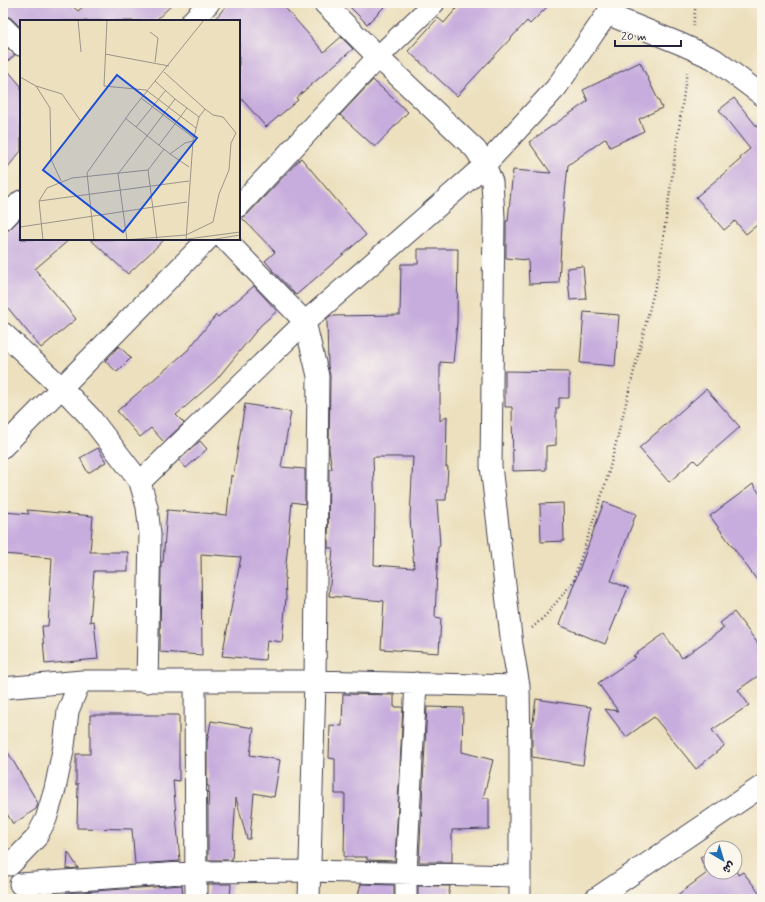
<svg xmlns="http://www.w3.org/2000/svg" width="765" height="902" font-family="Mynerve,'Playpen Sans Arabic',sans-serif">
<style>
.building{fill:#c7addd;fill-rule:evenodd}
.lines{fill:none;stroke-linecap:round;stroke-linejoin:round}
.minor-casing{stroke:#403e4f;stroke-width:23}
.path{stroke:#403e4f;stroke-width:2.5;stroke-dasharray:1 3;stroke-linecap:butt}
.minor{stroke:#fff;stroke-width:21}
.inset-road{fill:none;stroke:#9b948a;stroke-width:1}
.view{fill:#1d4ed8;fill-opacity:0.15;stroke:#1d4ed8;stroke-width:2}
.inset-edge{fill:none;stroke:#22223b;stroke-width:2}
</style>
<rect width="100%" height="100%" fill="#fbf7ec"/>
<filter id="ink" filterUnits="userSpaceOnUse"><feTurbulence type="fractalNoise" baseFrequency=".025" numOctaves="2"/><feDisplacementMap in="SourceGraphic" scale="8" xChannelSelector="R" yChannelSelector="G"/><feConvolveMatrix kernelMatrix="1 2 1 2 8 2 1 2 1" color-interpolation-filters="sRGB"/></filter>
<filter id="wash" filterUnits="userSpaceOnUse"><feTurbulence type="fractalNoise" baseFrequency=".012" numOctaves="4" result="noise"/><feDisplacementMap in="SourceGraphic" scale="16" xChannelSelector="R" yChannelSelector="G"/><feGaussianBlur stdDeviation="0.9" result="paint"/><feColorMatrix in="noise" values="0 0 0 0 0 0 0 0 0 0 0 0 0 0 0 0 0 1.4 0 .05"/><feComposite in="paint" operator="in"/></filter>
<g filter="url(#wash)">
<rect width="100%" height="100%" fill="#ece0be"/>
<g id="blocks">
<path class="building" d="M3,3H69L78,11L87,3H174L155,21H21V28L11,18L6,16L3,15Z
M229,3H281L324,52L341,37L353,49L296,98L298,100L266,127L239,96V21H213Z
M346,3H388L367,24Z
M461,3H551L530,24L527,21L457,96L408,51L438,18L444,23Z
M3,44L15,55L3,65L21,86V151L3,173Z
M640,62L662,108L639,119L644,131L610,147L606,138L568,165L562,224L559,283L529,284L528,260L506,258V221H508L513,170L551,173L529,142L588,101L583,90Z
M373,80L408,112L375,147L340,115Z
M734,98L762,133V221L746,234L735,221L724,230L696,197L741,159L740,157L750,149L719,110Z
M301,158L366,235L296,295L272,270V269L265,261L275,252L242,218L248,214Z
M21,218V239H70L35,269L76,319L41,348L3,302V232L7,231L11,228Z
M90,239H165L128,274Z
M418,249H458L457,323L453,363L440,362V421L447,416L446,467H448L446,500H437L440,546L438,547L435,617L441,618L439,653L381,649L384,601L329,596L333,548H328L329,469H332L329,449L330,376L328,366L327,318L330,316L400,315L401,264H418ZM373,457H413L410,518L414,568L374,565L375,511Z
M583,266L586,299L570,300L567,268Z
M254,286L277,311L261,325L216,380L176,415L184,423L164,442L151,428L140,437L117,411L188,350L216,315L218,317Z
M584,312L619,315L615,366L580,363Z
M119,346L131,358L117,372L105,361Z
M505,371L569,372V398H559V408H556V445L546,446V470L513,471L512,407H505Z
M706,389L740,427L698,464L694,460L669,482L639,448Z
M245,404L291,412L281,467L305,469V504L292,502L285,574L286,598L282,642L267,640L265,660L222,656L241,557L201,554L202,655L160,652L161,562H163L167,510L227,515L231,475L233,477Z
M200,441L207,449L186,468L179,460Z
M98,448L106,462L88,473L80,458Z
M753,484L762,497V587L710,516Z
M604,502L636,514L611,581L628,588L605,644L559,625Z
M563,503L564,541L541,542L540,504Z
M27,510L93,516L90,552H128V571H94L90,622L94,621L98,659L45,664L42,626H48L52,558L3,554V512L29,514Z
M734,612L762,649V673L738,690L749,705L712,730L724,746L696,769L654,717L626,737L605,709L618,711L598,683L636,657L633,656L664,634L682,658L724,628L720,623Z
M343,694L394,695V707H403L395,861L367,860V857H344L345,794H335V759L329,758L330,725L342,726Z
M536,699L591,707L583,765L532,757V729Z
M427,707L463,708L462,752L493,760L483,798H489V829L452,830V862H419Z
M90,715H179V781L173,780L180,861L135,864L132,829L77,828L78,783L76,785V754H90Z
M211,721L254,728L250,755L280,760L274,797L254,793L250,839H247L236,798L232,860H208V808L209,786H207V742Z
M3,744L38,803L36,809L13,824L3,807Z
M68,852L78,868L67,869Z
M711,852V872H735V868L738,875L743,872L762,896V899H672L707,873L700,857Z
M208,884H231L230,899H208Z
M361,884L394,885V899H357Z
M182,885L183,899H66V893Z
M418,886H450L448,899H418Z"/>
</g>
</g>
<g filter="url(#ink)">
<use href="#blocks" fill-opacity="0" stroke="#403e4f" stroke-width="1"/>
<g class="lines">
<g class="minor-casing">
<path id="minor" d="M324,3L378,57L476,150L485,165L492,182L494,218L491,466L512,645L519,686L520,757V899
M607,14L681,44L714,59L762,95
M192,21L209,3
M3,27L21,45
M239,206L378,57L434,3
M3,220L21,201
M225,239L305,322L318,376L315,681L309,899
M3,333L62,388L90,417L140,482L147,507L150,534L147,682
M3,447L208,239
M140,482L305,322L485,165L556,88L607,14L613,3
M195,682L196,899
M3,688L82,681
M10,865L36,838L46,819L55,789L64,746L68,711L77,689L82,681H315L519,686
M20,884L196,872L310,871L519,876
M406,899V873L416,683
M595,899L762,786"/>
</g>
<path class="path" d="M693,26L696,3
M532,628L546,615L573,582L607,479L658,275L687,71"/>
<use href="#minor" class="minor"/>
</g>
</g>
<g transform="translate(20 20)">
<rect width="220" height="220" fill="#ece0be"/>
<path class="inset-road" d="M58,0L61,32M87,0L84,66L126,70L176,108M130,12L138,18L135,42M85,34L149,46M144,52L185,89L179,97L173,121L166,220M0,57L16,66L42,74L60,100M16,66L30,88L31,139L41,161M121,78L174,118M155,79L179,97M105,98L150,134L165,123L173,121M116,107L146,70M139,125L167,88M150,134L169,147M19,181L169,161M0,207L167,182M23,220L19,181L27,168L52,158L128,150M74,220L67,153L111,91L184,0M104,220L166,215L193,202L199,174L209,150L211,123L216,113L203,97L193,95L185,89M107,220L98,154L155,79L135,61M137,220L128,150L144,129M160,220L220,212M190,220L220,215"/>
<path class="view" d="M97,55L177,118L103,212L23,150Z"/>
<rect width="220" height="220" class="inset-edge"/>
</g>
<rect width="765" height="902" fill="none" stroke="#fbf7ec" stroke-width="16"/>
<g transform="translate(723 860) rotate(142)"><circle r="19" fill="#fbf7ec" stroke="#a4a2a5"/>
<path d="M0-3L7 15L0 10L-7 15Z" fill="#1f6fb2"/>
<text y="-6" font-size="11" font-weight="bold" text-anchor="middle" fill="#22223b">ش</text>
</g>
<path d="M615 40v6h66v-6" fill="none" stroke="#22223b" stroke-width="2"/>
<text x="621" y="40" font-size="12" fill="#22223b" stroke="#fbf7ec" stroke-width="3" paint-order="stroke">20 m</text>
</svg>
